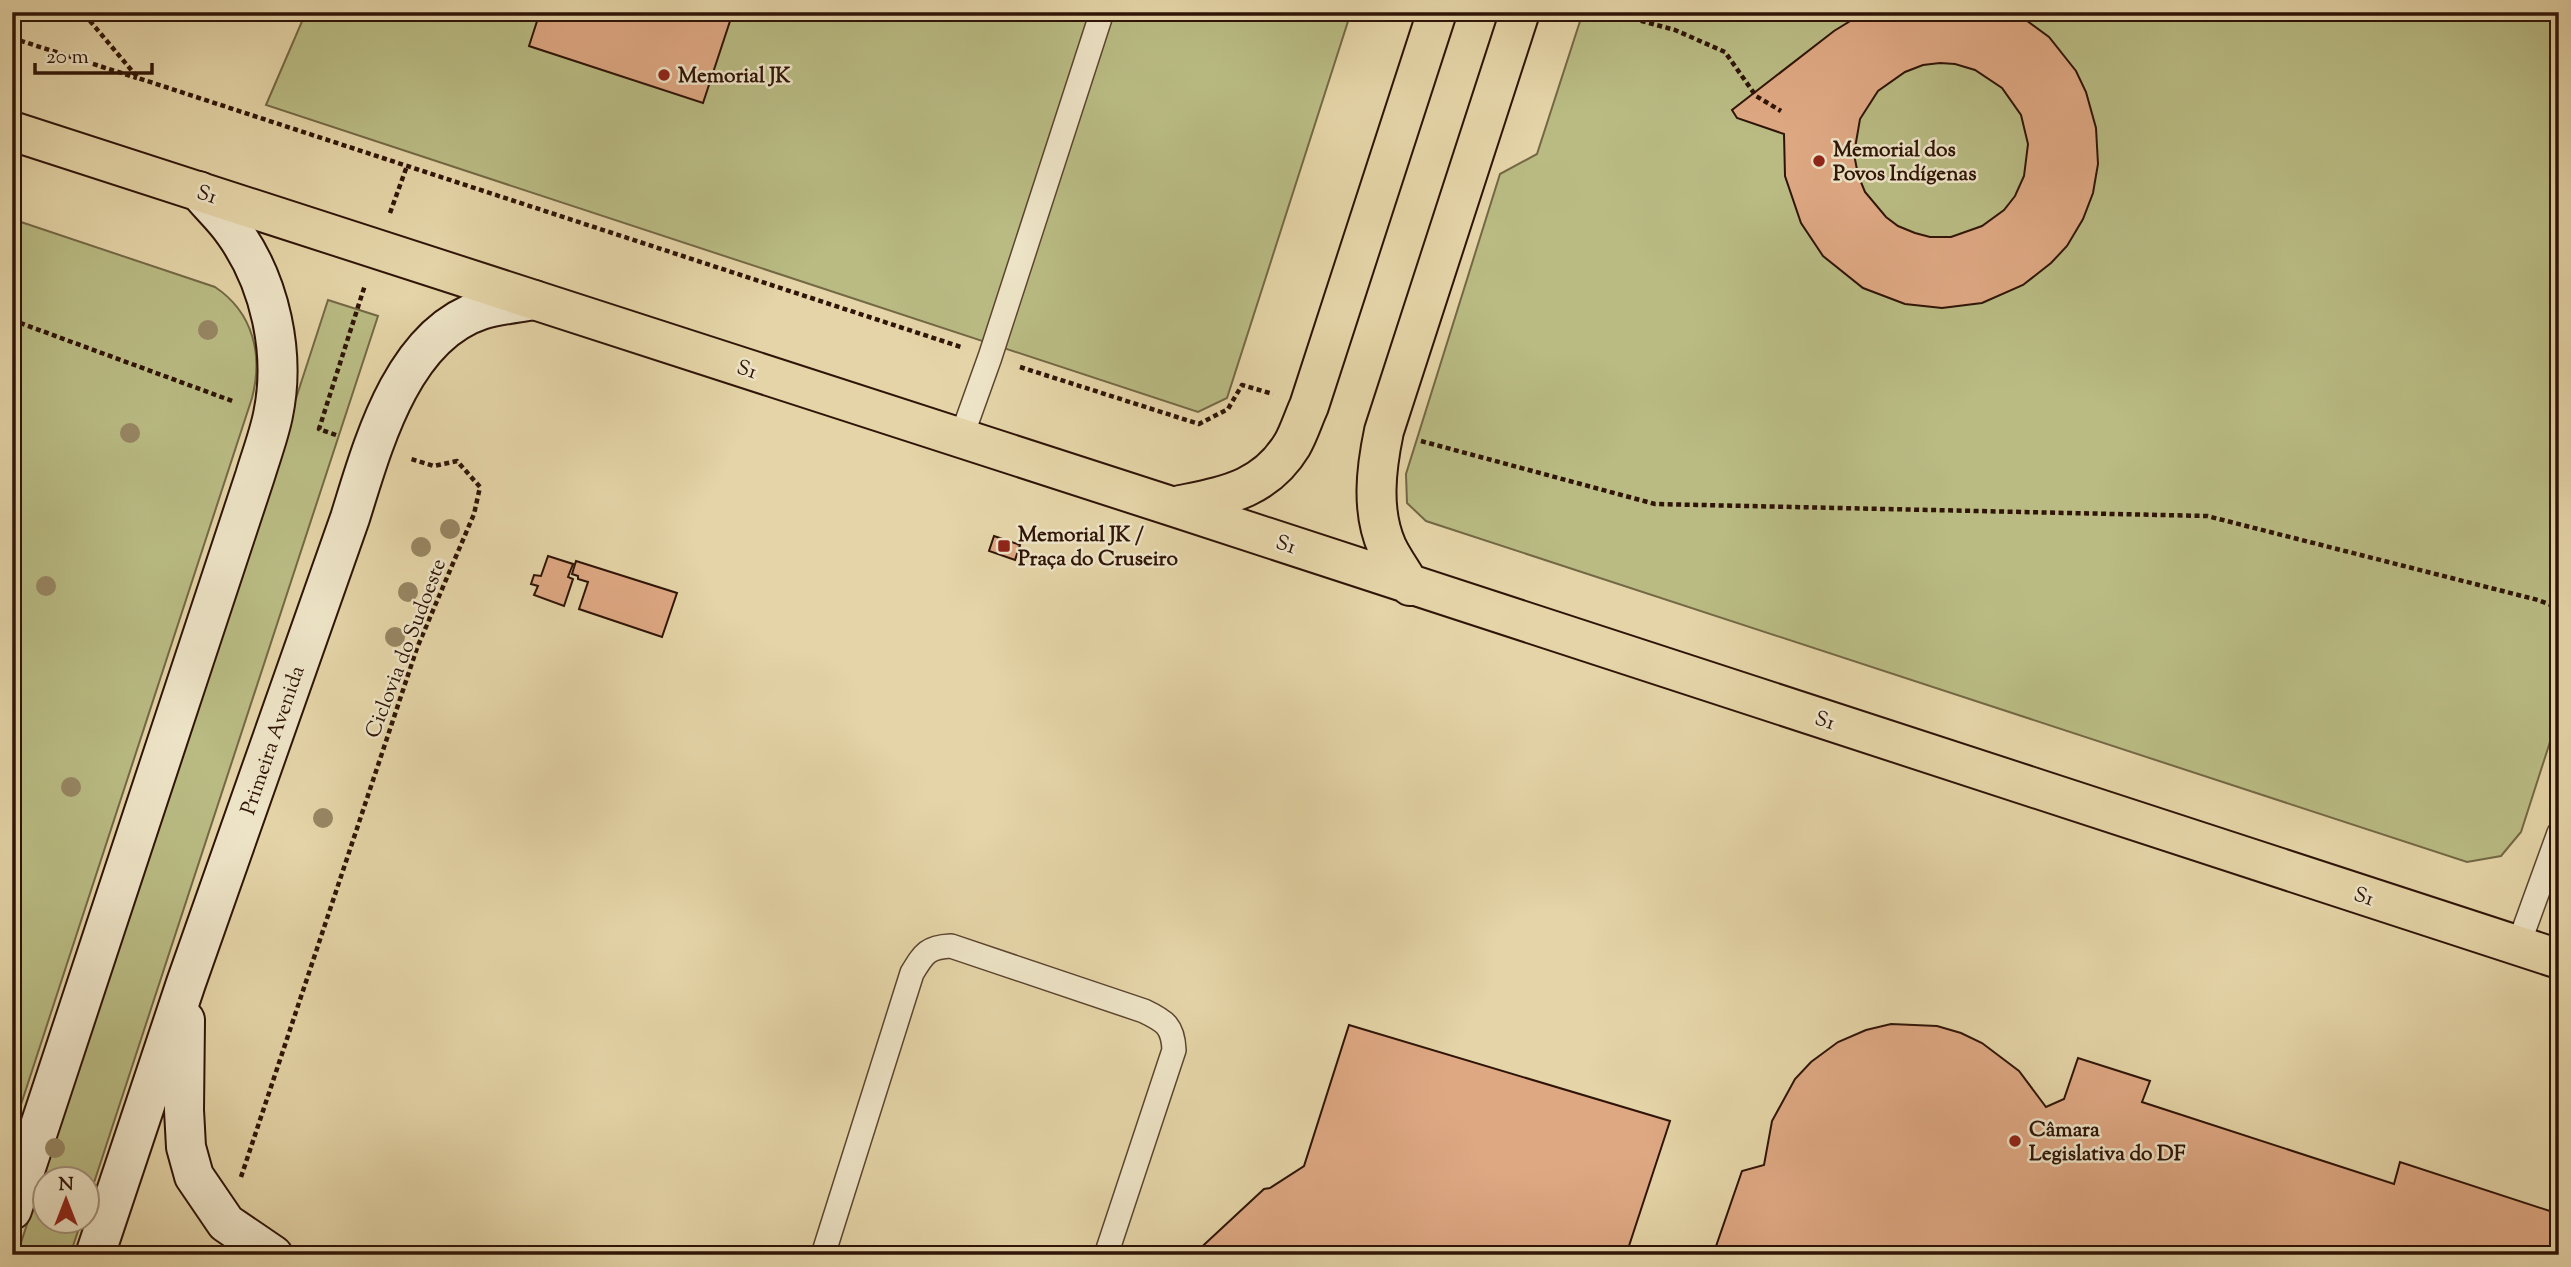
<svg xmlns="http://www.w3.org/2000/svg" width="2571" height="1267" font-family="'Sorts Mill Goudy',serif">
<style>
.green{fill:#b9bb83;stroke:#746845;stroke-width:2}
.building{fill:#dea883;stroke:#2f1407;stroke-width:2;fill-rule:evenodd}
.lines{fill:none;stroke-linecap:round;stroke-linejoin:round}
.service-casing{stroke:#5c442f;stroke-width:26}
.secondary-casing{stroke:#2f1407;stroke-width:42}
.trunk-casing{stroke:#2f1407;stroke-width:42}
.path{stroke:#2f1407;stroke-width:4.5;stroke-dasharray:5 3.5;stroke-linecap:butt}
.service{stroke:#ede3c6;stroke-width:23}
.secondary{stroke:#ede3c6;stroke-width:38}
.trunk{stroke:#e4d4a7;stroke-width:38}
.tree{fill:#978663}
.poi-dot{fill:#8f2418;stroke:#ede3c6;stroke-width:2.5}
.labels{text-anchor:middle;stroke-width:5;stroke-linejoin:round;paint-order:stroke}
.poi-label{font-size:21px;font-weight:bold;fill:#2f1407;stroke:#ede3c6;text-anchor:start}
.street-label{font-size:21px;fill:#2f1407;stroke:#ede3c6}
</style>
<rect width="100%" height="100%" fill="#e4d4a7"/>
<filter id="stains"><feTurbulence type="fractalNoise" baseFrequency=".00286" numOctaves="4"/><feColorMatrix values="0 0 0 0 .2 0 0 0 0 .09 0 0 0 0 .02 0 0 0 .5 -.17"/></filter>
<radialGradient id="worn" r=".72"><stop offset=".6" stop-color="#630" stop-opacity="0"/><stop offset="1" stop-color="#630" stop-opacity=".3"/></radialGradient>
<path class="green" d="M306,12H1351L1227,398L1198,412L266,105Z
M1583,12H2559V714L2521,832L2501,856L2467,862L1426,521L1407,503L1406,474L1500,174L1537,154Z
M12,219L215,287C254,313 263,356 252,398L12,1132Z
M328,300L378,316L88,1201V1180H46V1222H81L70,1255H17Z"/>
<path class="building" d="M540,12H733L703,103L529,46Z
M1865,12H2015L2049,37L2076,71L2086,92L2096,128L2098,164L2093,193L2083,219L2067,246L2051,263L2023,285L1982,303L1942,308L1905,304L1863,288L1823,256L1801,223L1785,176L1784,134L1737,118L1732,110L1834,31ZM1940,63L1955,64L1975,70L2002,88L2021,115L2028,144L2024,176L2015,196L2004,210L1982,226L1951,237H1930L1915,233L1898,226L1886,217L1865,192L1858,175L1854,154L1860,119L1878,91L1905,72L1923,65Z
M994,536L1020,545L1015,560L989,551Z
M548,556L573,564L568,577L573,579L564,606L534,595L538,586L531,584L534,575L541,576Z
M576,561L677,593L662,637L579,609L588,582L578,579V576L572,574Z
M1891,1024L1937,1026L1961,1033L1982,1043L2019,1071L2046,1107L2064,1099L2078,1058L2150,1081L2142,1102L2394,1184L2400,1162L2559,1214V1255H1713L1742,1171L1764,1165L1772,1121L1795,1079L1811,1062L1838,1042L1866,1030Z
M1349,1025L1670,1121L1626,1255H1193L1264,1189L1270,1188L1304,1166Z
M1176,1248L1193,1255H1174Z"/>
<g class="lines">
<g class="service-casing">
<path id="service" d="M961,438L990,357L1102,12
M2518,946L2559,833
M823,1255L912,973C924,953 928,947 951,946L1144,1011C1165,1021 1173,1026 1174,1050L1106,1255"/>
</g>
<g class="secondary-casing">
<path id="secondary" d="M185,1020L184,1110L186,1147L194,1176L226,1223L273,1255
M12,1210L255,476C261,456 269,435 273,415C286,353 270,282 234,232C224,217 210,205 199,191
M95,1255L186,983L350,518C372,448 401,336 481,310C497,305 517,303 534,300"/>
</g>
<g class="trunk-casing">
<path id="trunk" d="M12,131L1174,507L2559,959
M1176,506C1223,496 1264,491 1292,445C1299,433 1303,419 1309,406L1437,12
M1410,586C1403,573 1393,560 1387,547C1371,511 1376,469 1384,431L1520,12"/>
</g>
<path class="path" d="M76,12L85,15L138,78L961,347
M1608,12L1675,30L1725,52L1756,96L1781,111
M12,38L137,78
M390,213L407,166
M12,320L235,402
M1020,367L1199,424L1228,409L1242,385L1273,394
M336,435L319,429L365,285
M1421,441L1655,504L2207,516L2538,600L2559,608
M241,1177L417,648L474,514L480,487L457,461L434,466L411,459"/>
<use href="#service" class="service"/>
<use href="#secondary" class="secondary"/>
<use href="#trunk" class="trunk"/>
</g>
<g class="tree">
<circle cx="208" cy="330" r="10"/>
<circle cx="130" cy="433" r="10"/>
<circle cx="450" cy="529" r="10"/>
<circle cx="421" cy="547" r="10"/>
<circle cx="46" cy="586" r="10"/>
<circle cx="408" cy="592" r="10"/>
<circle cx="395" cy="637" r="10"/>
<circle cx="71" cy="787" r="10"/>
<circle cx="323" cy="818" r="10"/>
<circle cx="55" cy="1148" r="10"/>
</g>
<g class="poi-dot">
<circle cx="664" cy="75" r="7"/>
<circle cx="1819" cy="161" r="7"/>
<rect x="997" y="539" width="14" height="14" rx="3.5"/>
<circle cx="2015" cy="1141" r="7"/>
</g>
<g class="labels">
<g class="poi-label">
<text x="678" y="82">Memorial JK</text>
<text x="1833" y="156">Memorial dos<tspan x="1833" dy="24">Povos Indígenas</tspan></text>
<text x="1018" y="541">Memorial JK /<tspan x="1018" dy="24">Praça do Cruseiro</tspan></text>
<text x="2029" y="1136">Câmara<tspan x="2029" dy="24">Legislativa do DF</tspan></text>
</g>
<g class="street-label">
<text transform="translate(207 194) rotate(18)" y="7">S1</text>
<text transform="translate(747 369) rotate(18)" y="7">S1</text>
<text transform="translate(1286 544) rotate(18)" y="7">S1</text>
<text transform="translate(405 648) rotate(-69)" y="7">Ciclovia do Sudoeste</text>
<text transform="translate(1825 720) rotate(18)" y="7">S1</text>
<text transform="translate(272 740) rotate(-71)" y="7">Primeira Avenida</text>
<text transform="translate(2364 896) rotate(18)" y="7">S1</text>
</g>
</g>
<rect width="2571" height="1267" fill="none" stroke="#e4d4a7" stroke-width="42"/>
<rect x="14" y="14" width="2543" height="1239" fill="none" stroke="#2f1407" stroke-width="3.5"/>
<rect x="21" y="21" width="2529" height="1225" fill="none" stroke="#2f1407" stroke-width="2"/>
<g transform="translate(66 1200)"><circle r="33" fill="#ede3c6" stroke="#a1907a" stroke-width="2"/>
<path d="M0-5L12 26L0 18L-12 26Z" fill="#8f2418"/>
<text y="-10" font-size="19" font-weight="bold" text-anchor="middle" fill="#2f1407">N</text>
</g>
<path d="M35 63v10h117v-10" fill="none" stroke="#2f1407" stroke-width="3.5"/>
<text x="46" y="63" font-size="21" fill="#2f1407" stroke="#ede3c6" stroke-width="5" paint-order="stroke">20 m</text>
<rect width="100%" height="100%" filter="url(#stains)"/>
<rect width="100%" height="100%" fill="url(#worn)"/>
</svg>
